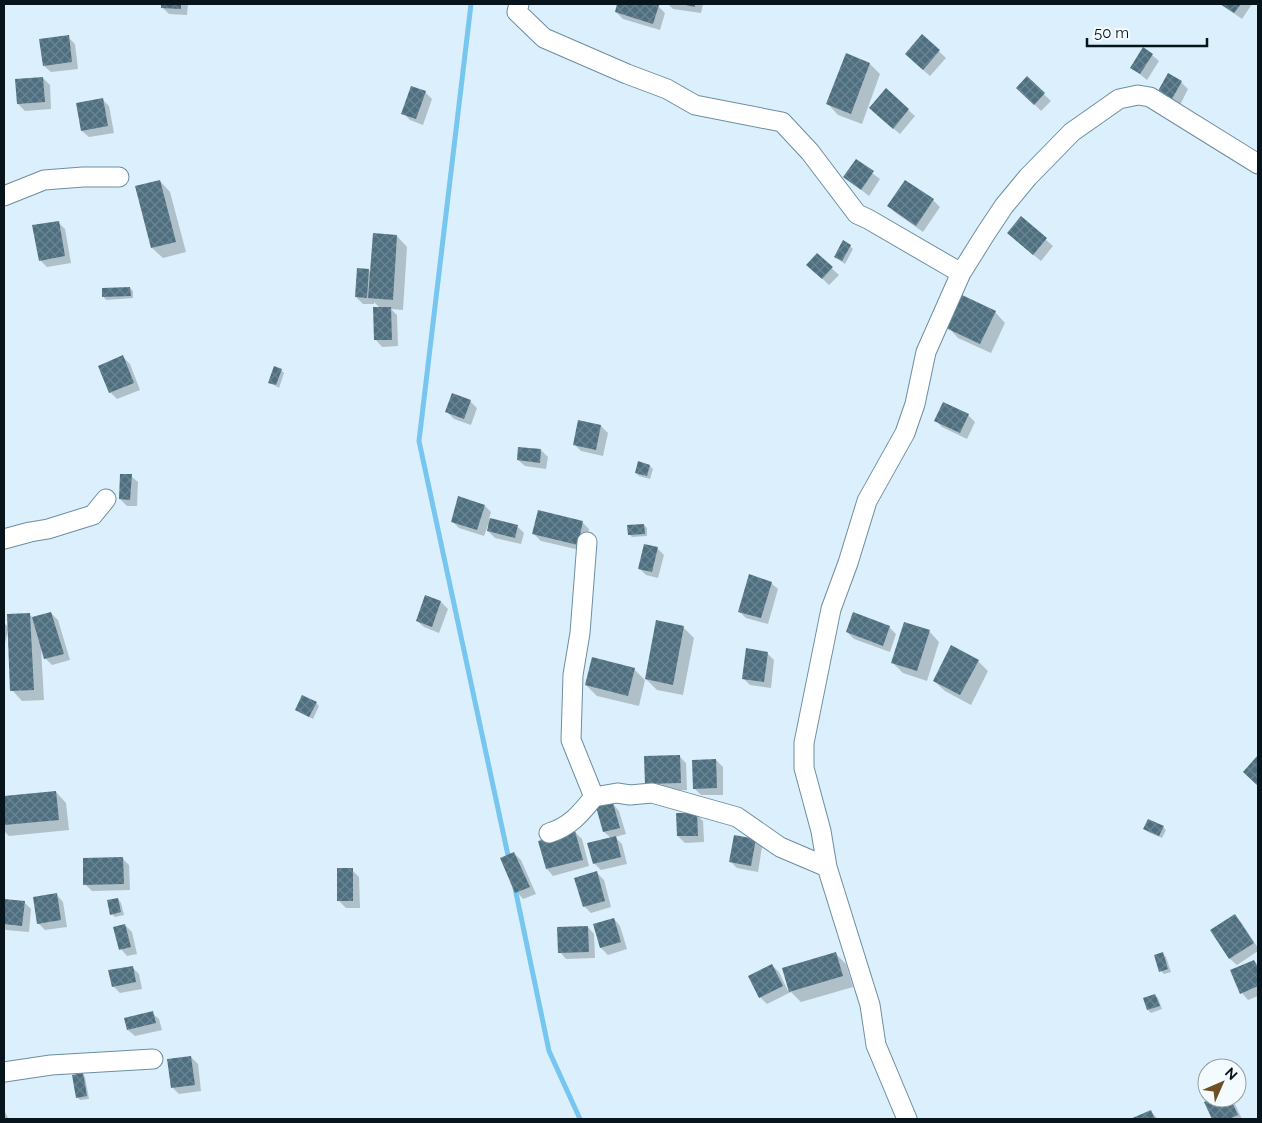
<svg xmlns="http://www.w3.org/2000/svg" width="1262" height="1123" font-family="Raleway,sans-serif">
<style>
.shadow{fill:#0003}
.lines{fill:none;stroke-linecap:round;stroke-linejoin:round}
.stream{stroke:#76c6ef;stroke-width:5}
.building{fill:url(#building-cross-hatch)}
.minor-casing{stroke:#6c8ea0;stroke-width:21}
.minor{stroke:#fff;stroke-width:19}
</style>
<defs>
<pattern id="building-cross-hatch" width="8" height="8" patternUnits="userSpaceOnUse" patternTransform="scale(1.25)"><rect width="8" height="8" fill="#4e6f80"/><path d="M0 0l8 8M0 8l8-8" fill="none" stroke="#6d8592"/></pattern>
</defs>
<rect width="100%" height="100%" fill="#dbf0fc"/>
<path class="shadow" d="M162,4H188L187,15L169,14L162,7Z
M619,4H650L658,6L665,13L660,30L623,19L616,12Z
M668,4H703L701,13L673,9Z
M1220,4H1252L1242,19Z
M923,36L946,58L930,76L913,61Z
M68,37L75,44L78,69L51,72L44,66Z
M846,55L870,64L880,74L862,124L838,115L828,104Z
M1152,55L1159,61L1147,80L1131,67Z
M1168,75L1181,82L1188,89L1180,105L1166,97L1160,91Z
M43,78L50,85L51,109L25,111L18,104Z
M1027,78L1051,101L1041,111L1018,88Z
M886,90L915,116L900,134L877,115Z
M425,92L432,99L423,125L410,120L403,113Z
M102,99L109,106L114,133L89,137L82,131Z
M856,161L880,179L869,196L845,177Z
M160,181L170,192L186,252L163,258L152,248L136,187Z
M933,200L940,207L923,232L896,213L889,206Z
M1021,218L1053,246L1041,261L1015,240Z
M58,222L65,229L71,263L47,267L40,260Z
M397,236L407,247L403,310L391,309L397,315L398,346L382,347L376,340L380,308L374,302V304H363L356,297L369,270L371,273Z
M850,246L853,249L845,264L835,257Z
M817,255L839,275L829,285L808,265Z
M130,288L133,291V298L106,300L103,296Z
M995,312L1005,323L991,353L958,338L948,327Z
M123,357L130,364L140,390L117,399L110,392Z
M281,370L284,373L279,388L269,382Z
M470,401L477,408L471,425L454,419L447,412Z
M968,415L975,422L967,439L942,427L936,421Z
M601,426L608,433L603,456L581,451L574,444Z
M541,450L548,457L546,469L525,466L518,460Z
M650,466L653,469L650,479L639,476L636,473Z
M131,476L138,482L137,506H127L120,499Z
M485,506L491,512L489,519L517,526L524,533L521,544L495,538L488,531L489,525H488L484,536L459,528L452,521Z
M582,522L589,529L584,551L541,541L534,534Z
M644,525L647,528V536L632,537L629,534Z
M657,548L664,555L658,578L646,575L639,568Z
M771,583L778,589L768,624L746,618L739,611Z
M426,597L441,602L448,609L439,633L424,627L417,621Z
M51,613L58,620L70,660L52,665L45,658L41,648L44,700L22,701L12,690L8,630L4,648V623L9,628L29,614L33,618Z
M683,627L694,638L683,695L657,690L646,679Z
M889,627L896,634L890,652L854,639L847,632Z
M929,631L939,642L927,681L903,673L892,662Z
M767,653L774,660L771,688L750,685L743,678Z
M978,661L988,671L971,705L945,691L934,681Z
M634,669L645,680L639,706L597,696L586,685Z
M316,703L319,706L313,719L296,710Z
M679,756L686,763L687,790L654,791L647,784Z
M716,760L723,767V795H701L694,788Z
M56,792L66,803L69,830L9,836L4,831V798Z
M613,804L619,811L626,834L615,837L622,844L627,864L601,870L594,863L611,838L604,832Z
M696,814L703,821L704,842L685,843L678,836Z
M1163,827L1166,830L1162,838L1148,832L1145,829Z
M575,832L582,839L589,866L553,876L547,869Z
M755,840L762,847L758,872L737,868L730,861Z
M514,853L521,860L536,894L523,899L517,892Z
M122,858L129,865L130,890L92,891L85,884Z
M352,870L359,877L360,908H346L339,901Z
M597,873L604,880L611,907L591,913L584,906Z
M57,895L63,902L67,927L45,930L38,923Z
M118,899L121,903L124,915L115,917L112,914Z
M4,901L24,902L31,909L29,932L6,930L4,928Z
M1235,916L1241,922L1258,948V951L1237,965L1230,959L1212,931Z
M614,919L620,926L627,949L608,955L601,948L594,925Z
M125,925L132,932L137,954L127,956L121,949Z
M588,927L594,934L595,958L566,959L560,952Z
M835,953L846,964L853,987L801,1002L791,992L767,1004L760,997L772,965L779,972L788,991Z
M1163,954L1166,957L1171,972L1164,974L1161,971Z
M1254,961L1258,965V996L1248,1000L1242,993Z
M132,967L139,974L142,989L120,993L113,986Z
M1155,995L1158,998L1162,1009L1151,1013L1148,1010Z
M152,1013L159,1019L162,1030L135,1036L128,1030Z
M191,1057L198,1064L201,1091L179,1094L172,1087Z
M82,1074L85,1077L89,1099L80,1100L77,1097Z
M1217,1098H1232L1242,1119H1213L1206,1103Z
M4,1110L8,1118L5,1119H4Z
M1150,1111L1158,1119H1133Z"/>
<g class="lines">
<path class="stream" d="M471,4L419,441L509,860
M515,888L549,1051L580,1119"/>
</g>
<path class="building" d="M161,4H181V9L161,8Z
M617,4H654L659,5L653,24L615,12Z
M681,4H695V7Z
M1220,4H1241L1234,13Z
M922,34L940,50L923,70L905,54Z
M69,35L72,62L43,66L39,39Z
M1143,47L1153,54L1140,74L1130,68Z
M846,53L870,63L851,114L826,104Z
M1168,73L1182,81L1172,99L1158,91Z
M1027,76L1045,93L1034,105L1016,88Z
M43,77L45,102L17,104L15,79Z
M411,86L426,91L416,119L401,114Z
M886,88L909,109L893,129L869,108Z
M103,98L108,126L81,131L76,103Z
M856,159L874,171L861,190L843,177Z
M160,180L176,242L151,248L135,186Z
M905,180L934,199L916,226L887,206Z
M1021,216L1047,238L1033,255L1007,233Z
M59,221L65,256L39,261L32,225Z
M373,233L397,235L393,300L368,298Z
M843,240L851,245L842,261L834,257Z
M817,253L833,267L822,279L806,265Z
M357,268L369,269L367,298L355,297Z
M130,287L131,296L102,297V288Z
M962,295L996,311L980,344L946,328Z
M373,307H391L392,340H374Z
M123,355L134,383L109,393L98,366Z
M274,366L282,369L276,385L268,383Z
M452,393L471,400L464,419L445,412Z
M943,402L969,414L960,433L934,421Z
M578,420L601,425L596,450L573,445Z
M518,447L541,449L540,463L517,460Z
M638,461L650,465L647,476L635,473Z
M120,474H132L130,500L119,499Z
M458,496L485,505L477,530L451,522Z
M538,510L583,521L578,545L532,534Z
M490,518L518,525L515,538L487,531Z
M644,524L645,534L628,535L627,525Z
M644,544L658,547L652,572L638,569Z
M749,574L772,582L761,618L738,612Z
M425,595L441,601L432,627L416,621Z
M51,612L64,654L44,659L32,617Z
M853,612L890,626L883,646L846,632Z
M30,613L34,690L10,691L7,614Z
M656,620L684,626L673,685L645,679Z
M904,622L930,630L917,671L891,663Z
M951,645L979,660L960,695L933,681Z
M746,648L768,652L764,682L742,679Z
M592,657L635,668L628,696L585,685Z
M302,695L317,702L309,717L295,710Z
M680,755L681,783L645,784L644,756Z
M1258,755V786L1243,772Z
M716,759L717,788L693,789L692,760Z
M56,791L59,820L4,825V796Z
M613,803L620,828L603,832L596,807Z
M676,813H697L698,836H677Z
M1148,819L1164,826L1159,836L1143,829Z
M575,831L583,860L546,869L538,841Z
M734,835L756,839L751,866L729,862Z
M616,836L621,857L593,864L587,843Z
M514,852L530,887L515,893L500,858Z
M123,857L124,884L83,885V858Z
M337,868H353V901H337Z
M597,871L605,901L583,907L574,878Z
M57,893L61,920L37,924L33,897Z
M118,898L121,912L110,915L107,900Z
M4,899L25,901L22,926L4,924Z
M1235,914L1254,943L1229,959L1210,930Z
M614,918L621,942L600,948L593,924Z
M125,924L131,947L119,950L113,927Z
M588,926L589,952L558,953L557,927Z
M836,952L843,976L789,992L782,968Z
M1163,952L1168,969L1159,972L1154,955Z
M1254,960L1258,968V986L1240,994L1230,970Z
M772,964L783,986L759,998L748,976Z
M133,966L136,982L112,987L108,970Z
M1155,994L1160,1006L1147,1010L1143,998Z
M153,1011L156,1023L127,1030L124,1018Z
M191,1056L195,1085L171,1088L167,1059Z
M83,1073L87,1096L76,1098L72,1075Z
M1214,1098H1230L1238,1115L1229,1119H1212L1204,1102Z
M1151,1110L1155,1119H1130Z"/>
<g class="lines">
<g class="minor-casing">
<path id="minor" d="M519,4L517,12L544,38L627,74L667,89L695,105L782,122L810,152L857,214L868,219L961,273
M4,196L44,180L83,177H119
M4,539L30,532L48,529L93,515L106,499
M587,542L580,633L573,675L571,740L594,797
M549,833C570,827 581,813 594,797L617,793L630,795L652,793L737,817L780,847L827,867
M4,1072L51,1065L153,1059
M907,1119L876,1045L870,1005L827,867L821,831L804,768V743L831,609L848,563L867,501L905,433L915,404L926,352L961,273L986,233L1004,206L1028,177L1072,132L1119,99L1138,95L1150,97L1258,164"/>
</g>
<use href="#minor" class="minor"/>
</g>
<rect width="1262" height="1123" fill="none" stroke="#07141b" stroke-width="10"/>
<g transform="translate(1222 1083) rotate(45)"><circle r="24" fill="#f4fbff" stroke="#959fa4"/>
<path d="M0-4L9 19L0 12L-9 19Z" fill="#6f5025"/>
<text y="-8" font-size="14" font-weight="bold" text-anchor="middle" fill="#07141b">N</text>
</g>
<path d="M1087 38v8h120v-8" fill="none" stroke="#07141b" stroke-width="2.5"/>
<text x="1094" y="38" font-size="15" fill="#07141b" stroke="#f4fbff" stroke-width="4" paint-order="stroke">50 m</text>
</svg>
